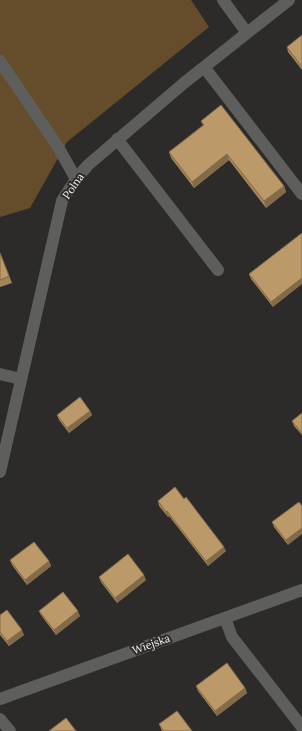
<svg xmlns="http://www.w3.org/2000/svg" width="302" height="731" font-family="Lora,serif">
<rect width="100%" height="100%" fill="#2d2b29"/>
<!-- green -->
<path fill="#654d2b" d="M 0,0 L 191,0 L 209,27 L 67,142 L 30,208 L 0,217 Z"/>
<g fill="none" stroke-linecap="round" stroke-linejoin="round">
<!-- minor -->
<path stroke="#5e5e5d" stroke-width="12" d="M 247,33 L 289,0
M 0,61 L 58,147 L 76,179
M 204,67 L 302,194
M 117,139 L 218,270
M 0,374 L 21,379
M 0,472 L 62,201 L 76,179 L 88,165 L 184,83 L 247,33 L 223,0
M 225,618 L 232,637 L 302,727
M 0,699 L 302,590
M 0,719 L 10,731"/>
</g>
<!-- wall -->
<path fill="#a1845a" d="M 302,35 L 302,70 L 288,52 L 287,47 Z
M 201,121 L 284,186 L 286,192 L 266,208 L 229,160 L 194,188 L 171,158 L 169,152 L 203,125 Z
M 302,233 L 273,307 L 251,279 L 249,274 Z
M 0,253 L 12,283 L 0,287 Z
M 90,411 L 92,415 L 69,433 L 59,420 L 57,415 Z
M 302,413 L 302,435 L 294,426 L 292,421 Z
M 158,501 L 226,551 L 208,566 L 169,516 L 168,517 L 159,506 Z
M 299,502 L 288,545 L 274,527 L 272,522 Z
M 10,560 L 49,561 L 51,566 L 27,585 L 12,565 Z
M 99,577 L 146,580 L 117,603 L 101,582 Z
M 39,611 L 80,616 L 56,635 L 41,615 Z
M 0,615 L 24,635 L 9,646 L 0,635 Z
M 196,686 L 245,688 L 247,693 L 217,716 L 198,691 Z
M 159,724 L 192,731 L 162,731 Z"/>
<!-- shaded-wall -->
<path fill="#836b4a" d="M 227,154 L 229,160 L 194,188 L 192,182 Z
M 284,186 L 286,192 L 266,208 L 264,201 Z
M 302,278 L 302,284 L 273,307 L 271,302 Z
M 90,411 L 92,415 L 69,433 L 67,428 Z
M 167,511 L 169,516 L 168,517 L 166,512 Z
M 302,528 L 302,534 L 288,545 L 286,540 Z
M 224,547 L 226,551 L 208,566 L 206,561 Z
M 49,561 L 51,566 L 27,585 L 25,580 Z
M 144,575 L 146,580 L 117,603 L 115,598 Z
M 78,611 L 80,616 L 56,635 L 54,630 Z
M 22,630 L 24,635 L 9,646 L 7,641 Z
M 245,688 L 247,693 L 217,716 L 215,711 Z"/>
<!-- building -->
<path fill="#bb9969" stroke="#836b4a" d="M 302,35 L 302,67 L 287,47 Z
M 221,105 L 284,186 L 264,201 L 227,154 L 192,182 L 169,152 L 204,125 L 201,121 Z
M 302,233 L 302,278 L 271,302 L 249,274 Z
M 0,253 L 9,276 L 0,280 Z
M 80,397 L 90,411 L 67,428 L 57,415 Z
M 302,413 L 302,433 L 292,421 Z
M 175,487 L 184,499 L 186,497 L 224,547 L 206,561 L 167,511 L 166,512 L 158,501 Z
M 299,502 L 302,506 L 302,528 L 286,540 L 272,522 Z
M 34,542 L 49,561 L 25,580 L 10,560 Z
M 128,554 L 144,575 L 115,598 L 99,577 Z
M 63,592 L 78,611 L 54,630 L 39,611 Z
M 7,610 L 22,630 L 7,641 L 0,632 L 0,615 Z
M 227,663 L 245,688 L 215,711 L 196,686 Z
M 177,711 L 192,731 L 164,731 L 159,724 Z
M 66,718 L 76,731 L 49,731 Z"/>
<g text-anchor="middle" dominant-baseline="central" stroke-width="4" stroke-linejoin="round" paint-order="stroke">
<!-- street labels -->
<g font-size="11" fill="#f5f4f2" stroke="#2d2b29">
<text transform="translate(73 186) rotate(-55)">Polna</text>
<text transform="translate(151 644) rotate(-20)">Wiejska</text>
</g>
</g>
</svg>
